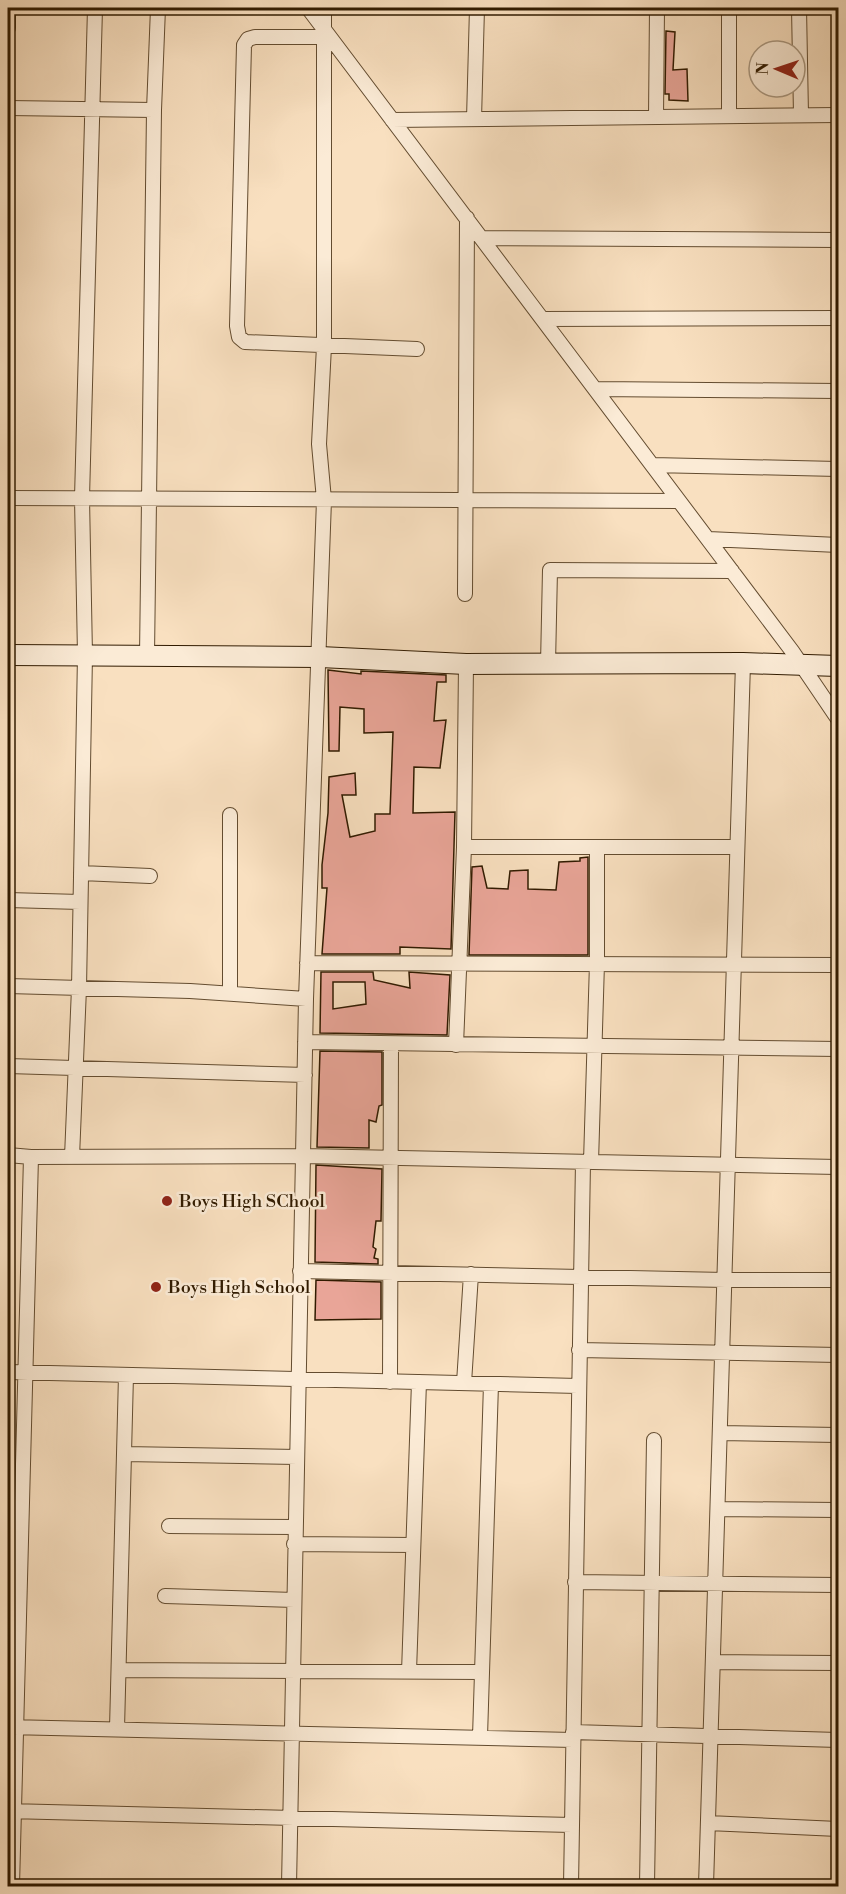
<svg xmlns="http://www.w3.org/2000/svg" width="846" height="1894" font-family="'Libre Bodoni',serif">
<rect width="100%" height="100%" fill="#f9e0c0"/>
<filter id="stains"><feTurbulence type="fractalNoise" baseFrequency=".00333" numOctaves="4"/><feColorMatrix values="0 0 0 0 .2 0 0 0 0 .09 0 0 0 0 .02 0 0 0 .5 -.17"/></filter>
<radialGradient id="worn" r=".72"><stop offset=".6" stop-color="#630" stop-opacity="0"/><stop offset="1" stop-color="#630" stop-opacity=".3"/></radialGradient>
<!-- building -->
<path fill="#e9a598" stroke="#311b00" stroke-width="1.5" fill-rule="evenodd" d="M 666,31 L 675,32 L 673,70 L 687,69 L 688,101 L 669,100 L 669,94 L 665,94 Z
M 328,670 L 361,674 L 361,671 L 446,675 L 446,682 L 437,682 L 434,721 L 446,720 L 440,768 L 414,767 L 413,813 L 455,812 L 451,949 L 400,947 L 400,954 L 322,954 L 327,888 L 322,888 L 322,865 L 328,813 L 329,777 L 355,773 L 356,795 L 342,795 L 350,837 L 375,831 L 375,814 L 390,814 L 393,732 L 364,733 L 364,709 L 340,707 L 339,751 L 329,751 Z
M 588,857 L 588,955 L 469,955 L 472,867 L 482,866 L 487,888 L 508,889 L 510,871 L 528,870 L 528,889 L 556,890 L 559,862 L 580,861 L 580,858 Z
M 321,972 L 373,972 L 374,980 L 410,988 L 409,972 L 450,975 L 447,1035 L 320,1033 ZM 333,982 L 365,982 L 366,1004 L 333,1009 Z
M 320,1051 L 382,1052 L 382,1105 L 379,1106 L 376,1122 L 369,1120 L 369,1148 L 317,1147 Z
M 316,1165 L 382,1169 L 381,1221 L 376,1221 L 373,1247 L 376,1249 L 374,1258 L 378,1259 L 378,1264 L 315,1262 Z
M 316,1280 L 381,1282 L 381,1319 L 315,1320 Z"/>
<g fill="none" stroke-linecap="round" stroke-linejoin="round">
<!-- street casing -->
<g stroke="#634c30" stroke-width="16">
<path id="street" d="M 308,8 L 792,651 L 838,719
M 729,8 L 729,116
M 799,8 L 801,115
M 8,28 L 8,8
M 323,37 L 255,37 L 248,39 L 244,45 L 237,326 L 239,337 L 245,342 L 417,349
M 8,108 L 154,110
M 656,117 L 657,8
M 474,119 L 477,8
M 392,120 L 838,115
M 482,238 L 838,240
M 543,319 L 838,318
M 595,389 L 838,391
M 652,465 L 838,469
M 8,498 L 679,501
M 708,539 L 838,545
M 465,594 L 467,218
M 147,656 L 154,110 L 158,8
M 548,664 L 550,570 L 732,571
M 464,847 L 737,847
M 81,873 L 150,876
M 8,900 L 80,902
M 307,963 L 838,965
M 8,986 L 190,991 L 306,999
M 230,994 L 230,815
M 305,1042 L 838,1049
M 456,1045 L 464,847 L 466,664
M 8,1066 L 305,1075
M 8,1155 L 31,1157 L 303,1156 L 838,1167
M 72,1157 L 79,988 L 85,655 L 82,498 L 95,8
M 591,1162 L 597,963 L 597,847
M 300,1271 L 725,1280 L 838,1280
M 579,1350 L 838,1355
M 8,1372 L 578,1386
M 390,1382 L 391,1044
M 464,1383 L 471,1274
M 720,1433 L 838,1435
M 124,1454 L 297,1457
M 718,1509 L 838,1510
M 169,1526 L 295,1527
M 294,1544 L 413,1545
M 575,1582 L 838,1585
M 165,1596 L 294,1600
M 713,1662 L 838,1663
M 119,1670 L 482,1672
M 409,1672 L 419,1382
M 8,1727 L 573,1740
M 117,1729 L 126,1375
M 573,1732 L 838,1740
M 480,1737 L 491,1384
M 8,1811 L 572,1825
M 708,1823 L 838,1829
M 12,1886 L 31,1157
M 289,1886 L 306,999 L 324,500 L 319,444 L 324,346 L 324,8
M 571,1886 L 583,1162
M 647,1886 L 654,1440
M 706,1886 L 743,663"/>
</g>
<!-- secondary casing -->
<g stroke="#311b00" stroke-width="22">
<path id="secondary" d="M 8,655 L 320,657 L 466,664 L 743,663 L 838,666"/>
</g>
<!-- street -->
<use href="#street" stroke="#fbebd6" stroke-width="14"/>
<!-- secondary -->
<use href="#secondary" stroke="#fbebd6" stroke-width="20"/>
</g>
<!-- markers -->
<g fill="#8f2418" stroke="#fbebd6" stroke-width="2">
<circle cx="167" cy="1201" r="6"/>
<circle cx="156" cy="1287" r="6"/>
</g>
<g text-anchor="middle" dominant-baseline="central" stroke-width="5" stroke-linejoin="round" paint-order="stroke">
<!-- poi labels -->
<g font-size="18" fill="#311b00" stroke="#fbebd6" text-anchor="start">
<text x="179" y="1201">Boys High SChool</text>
<text x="168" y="1287">Boys High School</text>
</g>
</g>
<!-- margin -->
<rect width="846" height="1894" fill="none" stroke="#f9e0c0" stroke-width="30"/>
<rect x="9" y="9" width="828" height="1876" fill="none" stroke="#311b00" stroke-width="3"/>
<rect x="15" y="15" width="816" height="1864" fill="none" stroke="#311b00" stroke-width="1.5"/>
<!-- north arrow -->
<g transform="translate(777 69) rotate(272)"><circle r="28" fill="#fbebd6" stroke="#aa9880" stroke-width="1.5"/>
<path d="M0-4.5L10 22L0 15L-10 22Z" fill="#8f2418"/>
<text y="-9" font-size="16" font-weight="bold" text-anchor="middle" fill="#311b00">N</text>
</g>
<rect width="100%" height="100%" filter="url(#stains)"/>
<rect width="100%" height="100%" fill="url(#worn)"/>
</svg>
